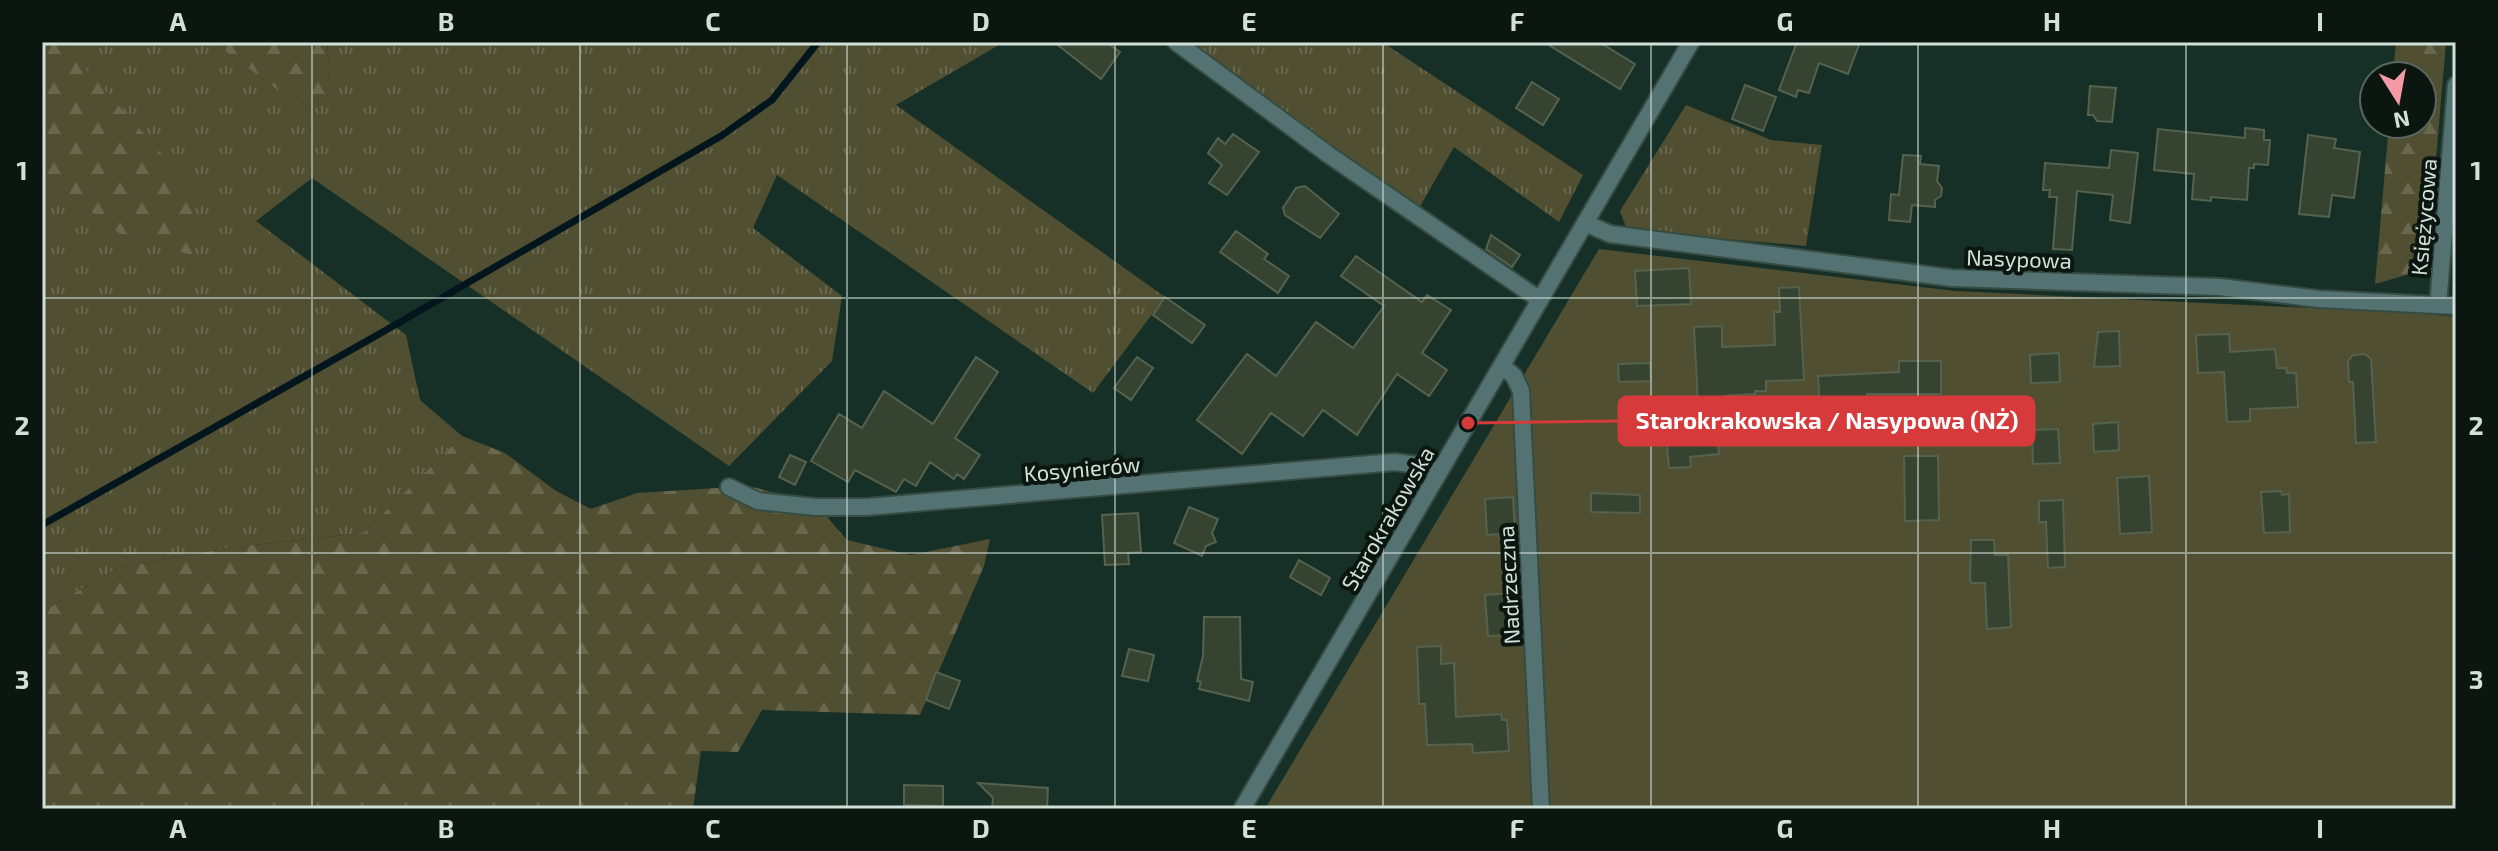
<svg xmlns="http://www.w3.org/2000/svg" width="2498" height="851" font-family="'Exo 2',sans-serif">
<defs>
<pattern id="grass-tufts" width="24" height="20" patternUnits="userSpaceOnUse" patternTransform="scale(2)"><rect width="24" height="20" fill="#514f31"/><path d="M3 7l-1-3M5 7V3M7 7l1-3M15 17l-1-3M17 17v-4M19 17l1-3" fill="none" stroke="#69684e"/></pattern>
<pattern id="forest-firs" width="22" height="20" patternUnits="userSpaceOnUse" patternTransform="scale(2)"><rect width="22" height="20" fill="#514f31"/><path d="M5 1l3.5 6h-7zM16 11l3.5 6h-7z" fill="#69684e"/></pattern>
</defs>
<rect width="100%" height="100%" fill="#173027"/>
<!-- grass -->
<path fill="url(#grass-tufts)" d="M 57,42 L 213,42 L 303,109 L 331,96 L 327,42 L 1004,42 L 896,105 L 1165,297 L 1093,393 L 777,175 L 753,228 L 842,296 L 832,361 L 729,466 L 312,178 L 256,221 L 406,335 L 420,400 L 462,436 L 363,533 L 227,548 L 117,568 L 42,612 L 42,174 L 125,238 L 66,47 Z
M 1186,42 L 1382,42 L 1583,175 L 1559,222 L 1454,147 L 1418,210 Z
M 1686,105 L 1771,140 L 1822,145 L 1806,246 L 1690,236 L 1626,227 L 1620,211 Z"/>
<!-- forest -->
<path fill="url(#forest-firs)" d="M 42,42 L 57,42 L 66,47 L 197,193 L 192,255 L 125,238 L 42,174 Z
M 213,42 L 327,42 L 331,96 L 303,109 Z
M 2396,42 L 2446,42 L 2428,252 L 2413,273 L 2375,284 L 2389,124 L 2422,124 L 2422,76 L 2393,76 Z
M 462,436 L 505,453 L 556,491 L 591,509 L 637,493 L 749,486 L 816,504 L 847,540 L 911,555 L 990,539 L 984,566 L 920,715 L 762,710 L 738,752 L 701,751 L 693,809 L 42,809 L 42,612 L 117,568 L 227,548 L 363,533 Z"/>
<!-- green -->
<path fill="#514f31" d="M 1599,249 L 1955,291 L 2416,313 L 2456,317 L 2456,809 L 1265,809 Z"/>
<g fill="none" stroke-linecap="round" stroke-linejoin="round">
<!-- stream -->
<path stroke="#03151d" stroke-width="7" d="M 42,525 L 395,325 L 721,136 L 772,100 L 818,42"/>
</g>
<!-- building -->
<path fill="#364330" stroke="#54624e" stroke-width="2" d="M 1054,42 L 1106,42 L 1120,52 L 1101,79 Z
M 1544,42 L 1599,42 L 1635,64 L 1620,89 Z
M 1797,42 L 1860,42 L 1848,74 L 1819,63 L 1809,93 L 1798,90 L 1796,97 L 1779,90 Z
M 1532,82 L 1559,99 L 1543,125 L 1516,108 Z
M 1745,85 L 1776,97 L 1763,131 L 1732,119 Z
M 2090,86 L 2116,88 L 2112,122 L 2097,121 L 2093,115 L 2088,115 Z
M 2245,128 L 2264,130 L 2264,140 L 2270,140 L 2268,165 L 2254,164 L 2254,168 L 2249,168 L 2247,200 L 2211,197 L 2211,201 L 2192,199 L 2194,174 L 2154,170 L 2158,129 L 2245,138 Z
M 1233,134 L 1259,152 L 1227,195 L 1209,183 L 1222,165 L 1208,153 L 1218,138 L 1225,144 Z
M 2308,135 L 2336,139 L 2334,148 L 2360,152 L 2354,198 L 2332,195 L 2329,217 L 2299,214 Z
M 2111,150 L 2138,153 L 2130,223 L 2110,220 L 2113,195 L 2077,191 L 2072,250 L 2053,249 L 2057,197 L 2049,197 L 2050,190 L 2043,190 L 2045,163 L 2109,168 Z
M 1903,155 L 1921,156 L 1920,164 L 1939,166 L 1937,181 L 1942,188 L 1941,196 L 1935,200 L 1935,207 L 1912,205 L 1910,222 L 1889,220 L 1891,194 L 1899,195 Z
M 1305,186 L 1339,214 L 1320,238 L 1285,215 L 1283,208 L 1296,188 Z
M 1236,231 L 1268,254 L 1264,259 L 1289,276 L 1278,293 L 1220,252 Z
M 1491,235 L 1520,255 L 1512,267 L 1486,249 Z
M 1356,256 L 1422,302 L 1427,295 L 1451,310 L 1422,353 L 1447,370 L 1429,396 L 1397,374 L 1357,435 L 1323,410 L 1303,436 L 1271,413 L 1242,454 L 1197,420 L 1247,354 L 1276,376 L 1316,322 L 1353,348 L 1384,306 L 1341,276 Z
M 1689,268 L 1691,304 L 1637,306 L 1635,271 Z
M 1799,287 L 1804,380 L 1766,381 L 1766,391 L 1755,391 L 1755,394 L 1723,396 L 1726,444 L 1718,444 L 1719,454 L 1690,457 L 1691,467 L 1669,468 L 1667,445 L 1671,444 L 1671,440 L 1682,439 L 1680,414 L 1684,414 L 1684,406 L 1698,405 L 1694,327 L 1722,326 L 1722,347 L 1775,345 L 1774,312 L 1780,312 L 1779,288 Z
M 1165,297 L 1205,325 L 1192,343 L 1153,315 Z
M 2119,331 L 2120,366 L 2094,367 L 2098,332 Z
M 2229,334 L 2230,352 L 2275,349 L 2277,368 L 2286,368 L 2287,373 L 2296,373 L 2298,407 L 2250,409 L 2250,421 L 2227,422 L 2224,372 L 2198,373 L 2196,335 Z
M 2059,353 L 2060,382 L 2031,383 L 2030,355 Z
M 2365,354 L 2371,359 L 2376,442 L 2356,443 L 2353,382 L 2349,382 L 2348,361 L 2353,355 Z
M 976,357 L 998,372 L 955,438 L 980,455 L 964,479 L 957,474 L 954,479 L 930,462 L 916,486 L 904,479 L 896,492 L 855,470 L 848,482 L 811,461 L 839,414 L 862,428 L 884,391 L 933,424 Z
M 1137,357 L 1153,368 L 1131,400 L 1114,388 Z
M 1899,361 L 1941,361 L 1941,394 L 1867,394 L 1867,407 L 1820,409 L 1818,376 L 1899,372 Z
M 1650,363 L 1651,381 L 1619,382 L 1618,364 Z
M 2118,422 L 2119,450 L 2094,452 L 2093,424 Z
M 2058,429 L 2060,463 L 2033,464 L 2032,430 Z
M 790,455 L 806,462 L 795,485 L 779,477 Z
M 1904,456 L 1938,456 L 1939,520 L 1905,521 Z
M 2149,476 L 2152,532 L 2120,534 L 2117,478 Z
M 2281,491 L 2282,495 L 2289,494 L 2290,532 L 2264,533 L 2261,492 Z
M 1591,493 L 1640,495 L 1640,513 L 1591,512 Z
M 1513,497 L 1515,533 L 1487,535 L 1485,499 Z
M 2063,500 L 2065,567 L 2048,568 L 2046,522 L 2039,522 L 2039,501 Z
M 1189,507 L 1218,519 L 1212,533 L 1216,542 L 1206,546 L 1202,556 L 1174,543 Z
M 1138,513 L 1141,552 L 1128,553 L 1129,564 L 1105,565 L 1102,515 Z
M 1971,540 L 1994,540 L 1995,555 L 2008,555 L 2011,627 L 1987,629 L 1985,583 L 1972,583 L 1970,581 Z
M 1299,560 L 1330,578 L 1321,595 L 1290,577 Z
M 1517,593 L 1519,627 L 1515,627 L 1516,635 L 1488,636 L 1485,595 Z
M 1204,617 L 1240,617 L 1241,679 L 1253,682 L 1249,701 L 1199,689 L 1201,682 L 1197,681 L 1203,656 Z
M 1441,646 L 1441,664 L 1454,663 L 1456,717 L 1501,714 L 1502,720 L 1507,720 L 1509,751 L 1473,753 L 1472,744 L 1427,745 L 1425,704 L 1419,704 L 1417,647 Z
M 1129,649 L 1154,655 L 1148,681 L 1122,676 Z
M 936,672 L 960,681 L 949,709 L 926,700 Z
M 978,783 L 1048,788 L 1047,809 L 992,809 L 993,798 Z
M 904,785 L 943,786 L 943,806 L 904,805 Z"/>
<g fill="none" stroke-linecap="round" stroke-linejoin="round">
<!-- minor casing -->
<g stroke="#354c43" stroke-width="20">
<path id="minor" d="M 1176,42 L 1329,155 L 1540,300
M 1585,223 L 1610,234 L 1952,278 L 2220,287 L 2319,299 L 2456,306
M 2438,305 L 2456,85
M 1502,366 L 1514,376 L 1521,391 L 1541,809
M 729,487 L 758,501 L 815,507 L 867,507 L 1395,462 L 1425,466 L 1440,471"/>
</g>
<!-- tertiary casing -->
<g stroke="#354c43" stroke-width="20">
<path id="tertiary" d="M 1242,809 L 1691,42"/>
</g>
<!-- minor -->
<use href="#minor" stroke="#557273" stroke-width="16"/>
<!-- tertiary -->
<use href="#tertiary" stroke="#557273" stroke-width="16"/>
</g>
<!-- grid -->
<path fill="none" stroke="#d1e0d9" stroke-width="2" stroke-opacity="0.55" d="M 312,42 L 312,809M 580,42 L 580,809M 847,42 L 847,809M 1115,42 L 1115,809M 1383,42 L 1383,809M 1651,42 L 1651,809M 1918,42 L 1918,809M 2186,42 L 2186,809M 42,298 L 2456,298M 42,553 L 2456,553"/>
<g text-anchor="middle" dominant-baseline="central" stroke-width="8" stroke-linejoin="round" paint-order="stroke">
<!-- street labels -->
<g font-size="22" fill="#d1e0d9" stroke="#0b1611">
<text transform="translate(2423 217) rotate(-85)">Księżycowa</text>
<text transform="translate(2019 258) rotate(2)">Nasypowa</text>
<text transform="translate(1082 468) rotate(-5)">Kosynierów</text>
<text transform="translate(1387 518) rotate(-60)">Starokrakowska</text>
<text transform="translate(1508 585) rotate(-93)">Nadrzeczna</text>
</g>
</g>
<!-- callouts -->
<path fill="none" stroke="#d63a3a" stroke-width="3" d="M1468 423L1619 421"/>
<circle fill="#d63a3a" stroke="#0b1611" stroke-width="3" cx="1468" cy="423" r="8"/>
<rect fill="#d63a3a" stroke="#d63a3a" stroke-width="3" x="1619" y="397" width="415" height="48" rx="8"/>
<g font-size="24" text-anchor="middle" font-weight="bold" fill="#fff">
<text x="1827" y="429">Starokrakowska / Nasypowa (NŻ)</text>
</g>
<!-- border -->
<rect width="2498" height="851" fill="none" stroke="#0b1611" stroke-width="88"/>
<!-- north arrow -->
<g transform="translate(2398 100) rotate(169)"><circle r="38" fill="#0b1611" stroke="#5a6761" stroke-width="2"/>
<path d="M0-6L14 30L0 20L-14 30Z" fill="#f49aa5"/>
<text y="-12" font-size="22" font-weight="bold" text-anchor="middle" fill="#d1e0d9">N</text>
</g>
<rect x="44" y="44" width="2410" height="763" fill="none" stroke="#d1e0d9" stroke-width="3"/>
<g font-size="26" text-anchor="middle" font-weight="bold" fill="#d1e0d9">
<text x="178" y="31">A</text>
<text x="446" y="31">B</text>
<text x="713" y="31">C</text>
<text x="981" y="31">D</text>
<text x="1249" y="31">E</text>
<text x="1517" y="31">F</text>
<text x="1785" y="31">G</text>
<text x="2052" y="31">H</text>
<text x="2320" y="31">I</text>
<text x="22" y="180">1</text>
<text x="2476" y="180">1</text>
<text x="22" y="435">2</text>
<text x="2476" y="435">2</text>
<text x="22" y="689">3</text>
<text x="2476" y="689">3</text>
<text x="178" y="838">A</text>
<text x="446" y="838">B</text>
<text x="713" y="838">C</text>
<text x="981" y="838">D</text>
<text x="1249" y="838">E</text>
<text x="1517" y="838">F</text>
<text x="1785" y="838">G</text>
<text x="2052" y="838">H</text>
<text x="2320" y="838">I</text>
</g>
</svg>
